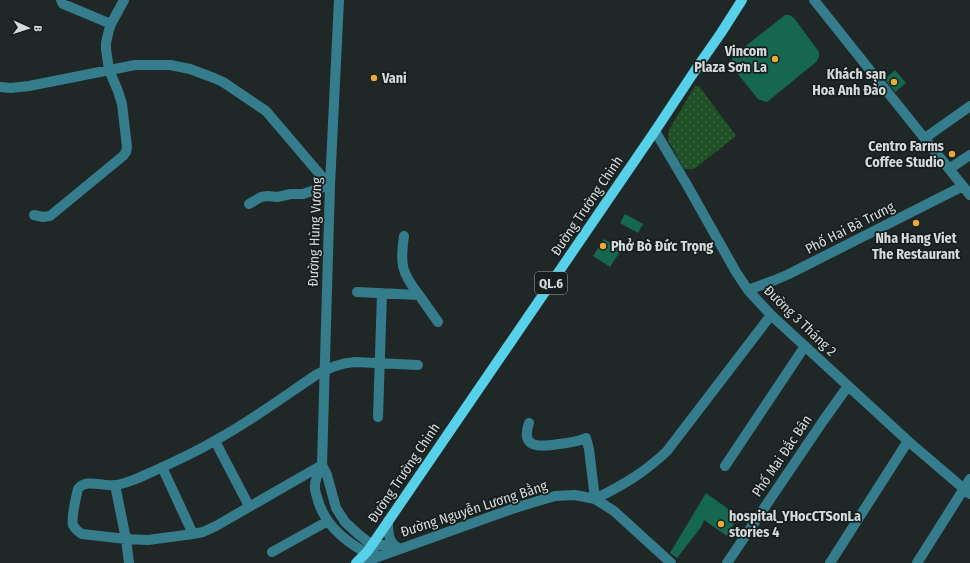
<svg xmlns="http://www.w3.org/2000/svg" width="970" height="563" font-family="'Fira Sans Condensed',sans-serif">
<defs>
<pattern id="grass-dots" width="8" height="8" patternUnits="userSpaceOnUse"><rect width="8" height="8" fill="#205126"/><path d="M2 2h.1M6 6h.1" fill="none" stroke="#406945" stroke-width="1.8" stroke-linecap="round"/></pattern>
</defs>
<rect width="100%" height="100%" fill="#202827"/>
<!-- grass -->
<path fill="url(#grass-dots)" d="M 695,86 L 699,86 L 736,136 L 694,169 L 684,169 L 668,140 L 669,130 Z"/>
<!-- building -->
<path fill="#16674f" d="M 785,15 L 790,15 L 794,18 L 819,52 L 819,57 L 816,62 L 767,102 L 763,101 L 758,99 L 733,68 L 731,62 L 733,56 Z
M 895,70 L 906,83 L 895,92 L 885,79 Z
M 625,214 L 643,224 L 638,233 L 620,223 Z
M 604,239 L 621,250 L 610,267 L 593,256 Z
M 706,493 L 738,516 L 727,536 L 704,520 L 701,527 L 677,558 L 670,553 Z"/>
<g fill="none" stroke-linecap="round" stroke-linejoin="round">
<!-- minor -->
<path stroke="#357d8c" stroke-width="10" d="M 61,0 L 63,4 L 111,24
M 339,0 L 330,185 L 322,465 C 319,471 314,481 315,488 C 315,491 316,494 317,497 C 323,522 343,540 365,552 C 370,554 375,555 380,556
M 814,0 L 881,84 L 970,195
M 0,87 L 11,88 L 29,86 L 135,65 L 170,65 L 190,69 L 214,78 L 223,82 L 266,111 L 329,185 L 330,185
M 655,131 L 687,185 L 736,272 L 748,290 L 771,315 L 908,441 L 970,494
M 925,138 L 970,106
M 949,169 L 970,155
M 249,204 L 261,197 L 268,196 L 277,197 L 291,194 L 303,194 L 329,185
M 34,215 L 43,217 L 50,216 L 123,156 L 126,152 L 127,147 L 122,104 L 118,91 L 109,70 L 106,49 L 106,43 L 109,30 L 111,24 L 124,0
M 404,236 C 400,264 401,272 419,295
M 748,290 L 775,280 L 789,274 L 963,186
M 357,292 L 419,295 L 438,322
M 378,417 L 382,293
M 529,423 C 520,449 540,447 559,444 C 568,443 577,442 586,438 L 589,449 L 595,499 C 623,485 644,473 667,451 L 771,315
M 215,441 L 249,506
M 322,465 L 216,526 L 203,532 L 193,534 L 148,540 L 126,539 L 82,534 C 79,532 75,529 73,525 C 71,516 76,498 78,489 C 86,478 104,487 116,485 C 123,484 130,481 136,479 C 163,467 191,455 216,440 C 251,421 283,397 316,375 C 329,368 340,363 355,362 L 418,365
M 322,465 L 327,475 L 336,508 L 345,522 L 358,534 L 372,545 L 394,545
M 725,466 L 805,346
M 162,467 L 193,534
M 115,485 L 126,539 L 129,563
M 388,521 C 388,531 388,542 397,547
M 272,552 L 328,521
M 361,563 L 512,509 L 538,501 L 555,496 L 575,495 L 595,499 L 614,511 L 671,563
M 727,563 L 823,421 L 848,386
M 830,563 L 908,441
M 917,563 L 970,479"/>
<!-- major -->
<path stroke="#57d0e9" stroke-width="10" d="M 356,563 L 367,552 L 372,545 L 655,131 L 698,66 L 721,33 L 742,0"/>
</g>
<!-- markers -->
<g fill="#e8ab37" stroke="#161e1e" stroke-width="1.5">
<circle cx="775" cy="59" r="4"/>
<circle cx="374" cy="78" r="4"/>
<circle cx="894" cy="82" r="4"/>
<circle cx="952" cy="154" r="4"/>
<circle cx="916" cy="223" r="4"/>
<circle cx="603" cy="246" r="4"/>
<circle cx="721" cy="524" r="4"/>
</g>
<g text-anchor="middle" dominant-baseline="central" stroke-width="3.5" stroke-linejoin="round" paint-order="stroke">
<!-- shield labels -->
<rect fill="#161e1e" stroke="#9ca2a2" stroke-width="1" x="535" y="272" width="32" height="22" rx="3"/>
<g font-size="13" font-weight="bold" fill="#d5dada">
<text x="551" y="283">QL.6</text>
</g>
<!-- poi labels -->
<g font-size="14" font-weight="bold" fill="#d5dada" stroke="#161e1e" text-anchor="end">
<text x="767" y="51">Vincom<tspan x="767" dy="16">Plaza Sơn La</tspan></text>
<text x="886" y="74">Khách sạn<tspan x="886" dy="16">Hoa Anh Đào</tspan></text>
<text x="382" y="78" text-anchor="start">Vani</text>
<text x="944" y="146">Centro Farms<tspan x="944" dy="16">Coffee Studio</tspan></text>
<text x="916" y="238" text-anchor="middle">Nha Hang Viet<tspan x="916" dy="16">The Restaurant</tspan></text>
<text x="611" y="246" text-anchor="start">Phở Bò Đức Trọng</text>
<text x="729" y="516" text-anchor="start">hospital_YHocCTSonLa<tspan x="729" dy="16">stories 4</tspan></text>
</g>
<!-- street labels -->
<g font-size="14" fill="#d5dada" stroke="#161e1e">
<text transform="translate(587 206) rotate(-56)">Đường Trường Chinh</text>
<text transform="translate(850 228) rotate(-27)">Phố Hai Bà Trưng</text>
<text transform="translate(315 232) rotate(-88)">Đường Hùng Vương</text>
<text transform="translate(800 321) rotate(44)">Đường 3 Tháng 2</text>
<text transform="translate(782 456) rotate(-56)">Phố Mai Đắc Bân</text>
<text transform="translate(404 473) rotate(-56)">Đường Trường Chinh</text>
<text transform="translate(474 509) rotate(-18)">Đường Nguyễn Lương Bằng</text>
</g>
</g>
<!-- north arrow -->
<g transform="translate(28 28) rotate(93)" stroke="#161e1e" stroke-width="3" paint-order="stroke">
<path d="M0-3L7 15L0 10L-7 15Z" fill="#d5dada"/>
<text y="-6" font-size="11" font-weight="bold" text-anchor="middle" fill="#d5dada">B</text>
</g>
</svg>
